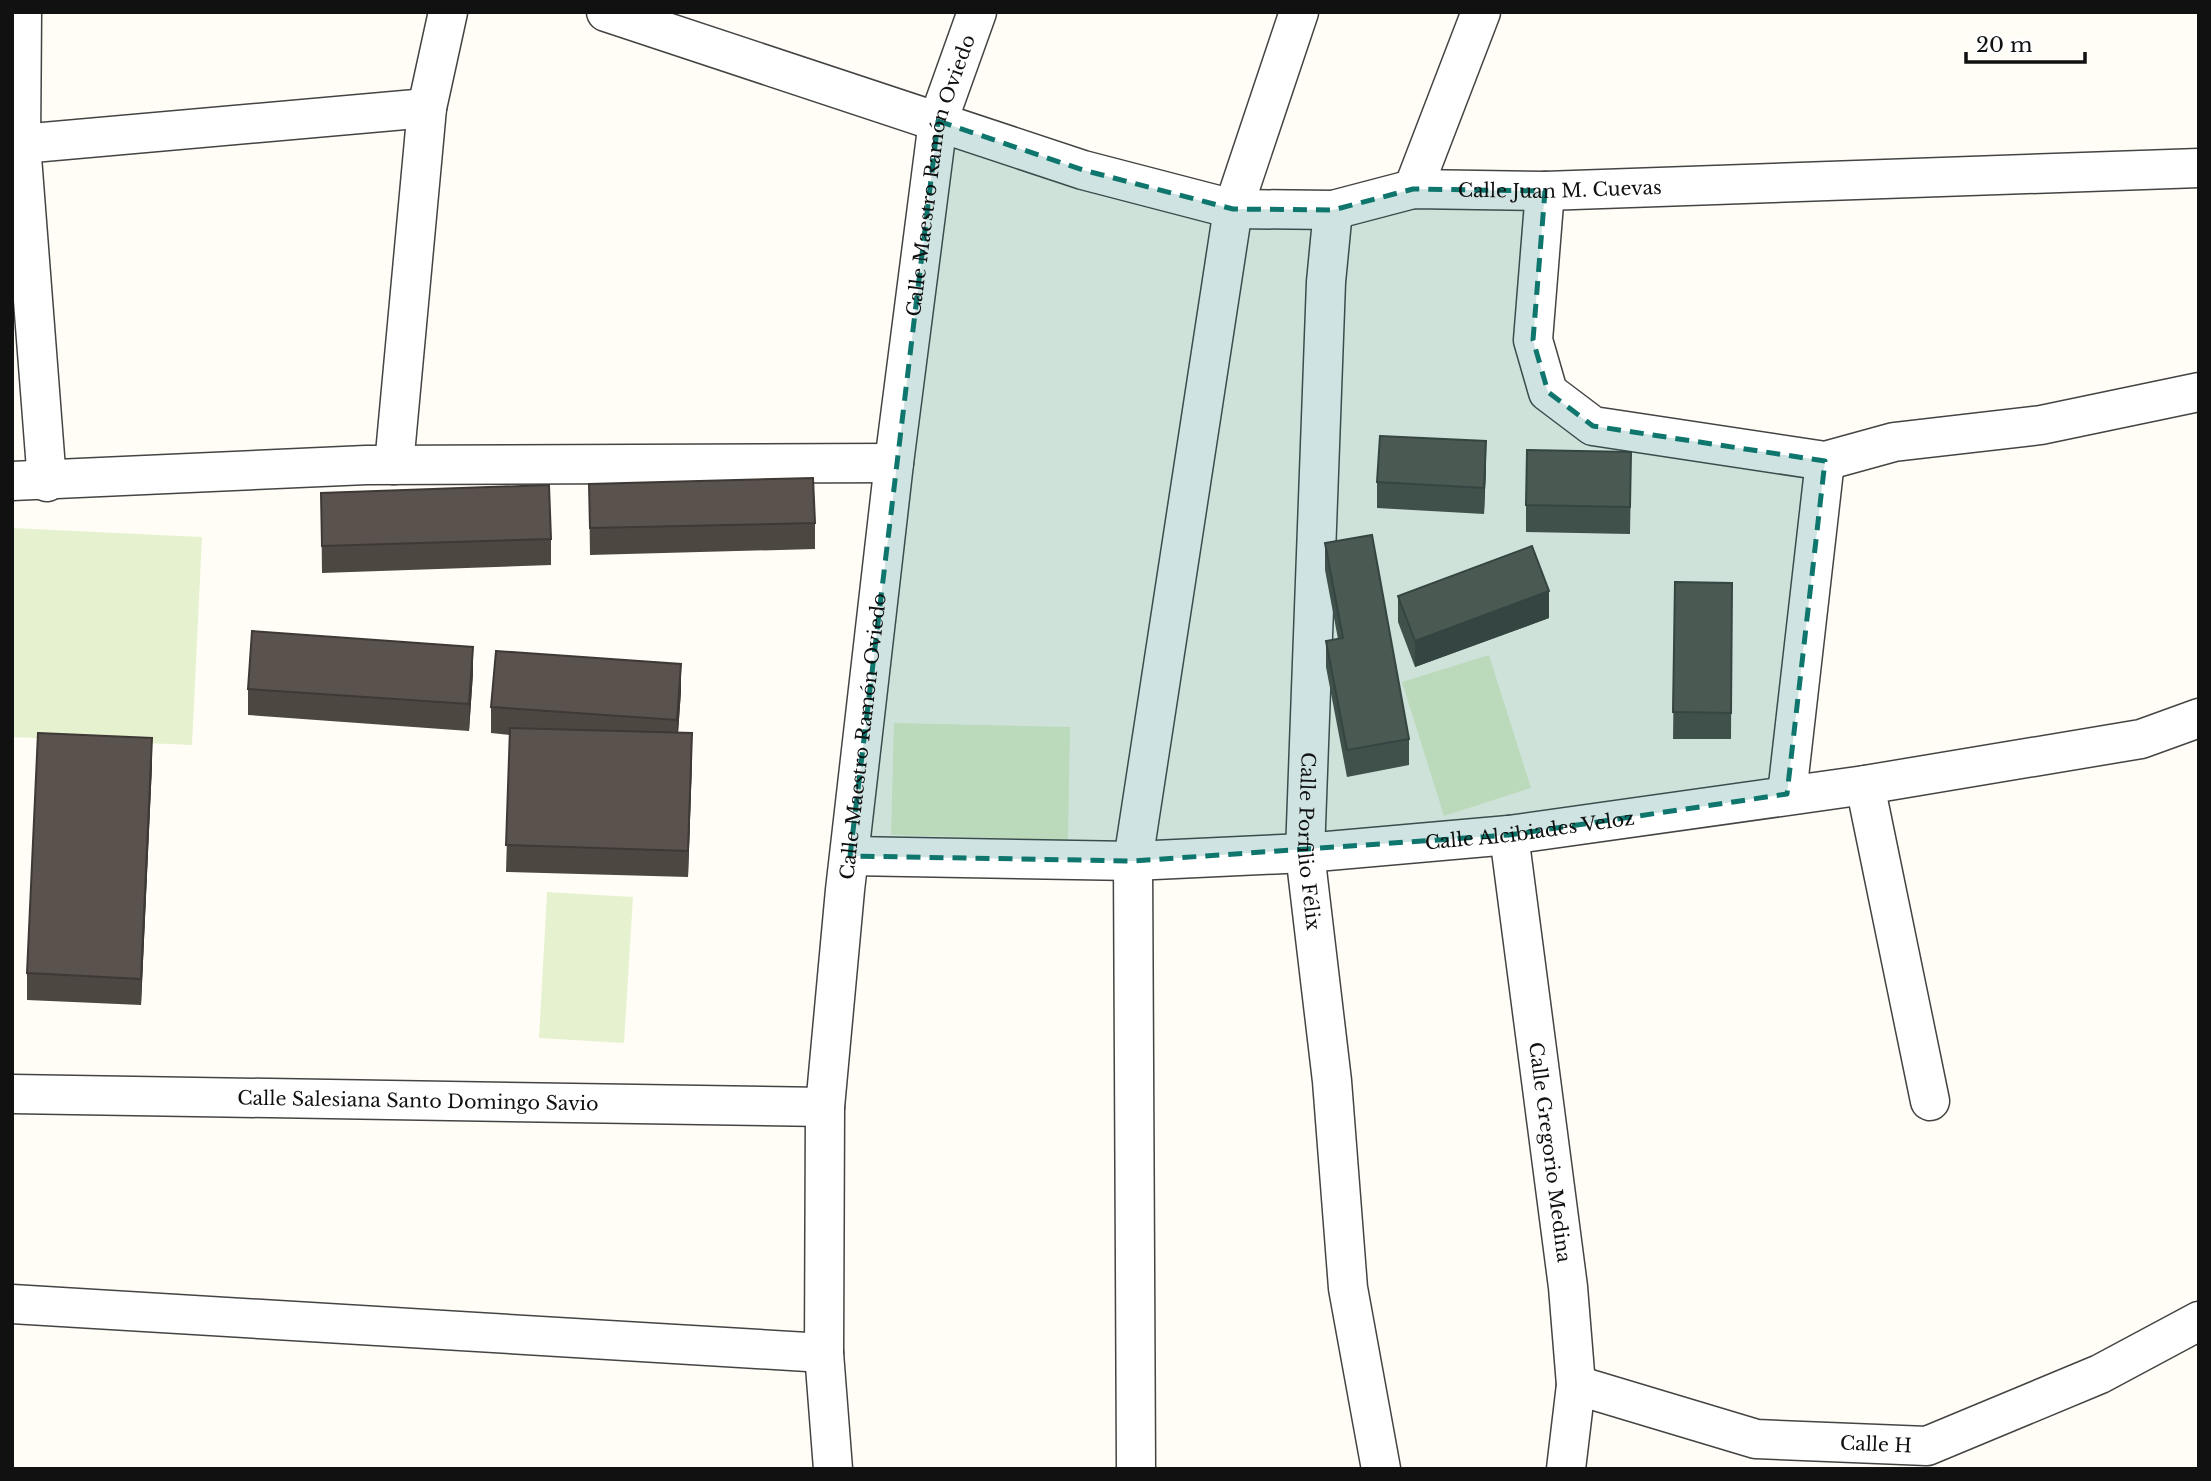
<svg xmlns="http://www.w3.org/2000/svg" width="2211" height="1481" font-family="'Libre Baskerville',serif">
<rect width="100%" height="100%" fill="#fffdf5"/>
<!-- pitch -->
<path fill="#e6f2cf" d="M 12,528 L 202,537 L 192,745 L 12,737 Z
M 1489,655 L 1531,788 L 1444,816 L 1402,682 Z
M 894,723 L 1070,727 L 1068,840 L 891,835 Z
M 547,892 L 633,897 L 624,1043 L 539,1038 Z"/>
<g fill="none" stroke-linecap="round" stroke-linejoin="round">
<!-- minor casing -->
<g stroke="#444" stroke-width="41">
<g id="minor">
<path d="M 22,12 L 21,144 L 47,482"/>
<path id="s1" d="M 606,12 L 1083,170 L 1233,209 L 1333,210 L 1413,189 L 1545,191 L 2199,168"/>
<path d="M 21,144 L 427,108"/>
<path d="M 1413,189 L 1481,12"/>
<path d="M 1545,191 L 1533,340 L 1548,392 L 1593,426 L 1825,461 L 1894,442 L 2041,425 L 2199,392"/>
<path id="s2" d="M 1333,210 L 1326,282 L 1305,853 L 1332,1081 L 1348,1288 L 1381,1469"/>
<path d="M 394,465 L 427,108 L 448,12"/>
<path d="M 12,481 L 366,465 L 894,463"/>
<path d="M 1865,785 L 1930,1101"/>
<path d="M 1787,794 L 1825,461"/>
<path id="s3" d="M 1509,835 L 1568,1287 L 1576,1385 L 1566,1469"/>
<path id="s4" d="M 850,856 L 1133,861 L 1305,853 L 1509,835 L 1865,785 L 2141,739 L 2199,718"/>
<path id="s5" d="M 12,1094 L 825,1107"/>
<path d="M 12,1304 L 824,1353"/>
<path id="s6" d="M 1576,1385 L 1756,1439 L 1927,1446 L 2100,1374 L 2199,1321"/>
<path id="s7" d="M 833,1469 L 824,1353 L 825,1107 L 845,890 L 894,463 L 938,121 L 977,12"/>
<path d="M 1136,1469 L 1133,861 L 1233,209 L 1299,12"/>
</g>
</g>
<!-- minor -->
<use href="#minor" stroke="#fff" stroke-width="38"/>
</g>
<!-- wall -->
<path fill="#4d4742" d="M 1486,468 L 1484,514 L 1377,508 L 1377,482 Z
M 1631,479 L 1630,534 L 1526,532 L 1526,505 Z
M 589,484 L 815,523 L 815,549 L 590,555 Z
M 321,493 L 551,539 L 551,565 L 322,573 Z
M 1325,543 L 1409,739 L 1409,765 L 1347,777 L 1326,667 L 1326,641 L 1338,639 L 1325,570 Z
M 1675,582 L 1732,583 L 1731,739 L 1673,739 Z
M 1398,596 L 1549,618 L 1415,667 L 1398,622 Z
M 473,673 L 469,731 L 248,715 L 248,689 Z
M 681,691 L 678,733 L 692,760 L 688,877 L 506,872 L 510,735 L 491,733 L 491,707 Z
M 152,765 L 141,1005 L 27,1000 L 27,973 Z"/>
<!-- shaded-wall -->
<path fill="#3f3936" d="M 1486,441 L 1486,468 L 1484,514 L 1484,488 Z
M 1549,591 L 1549,618 L 1415,667 L 1415,641 Z
M 473,647 L 473,673 L 469,731 L 469,704 Z
M 681,664 L 681,691 L 677,747 L 677,720 Z
M 692,733 L 692,760 L 688,877 L 688,851 Z
M 152,738 L 152,765 L 141,1005 L 141,979 Z"/>
<!-- building -->
<path fill="#5a524d" stroke="#3f3936" stroke-width="2" d="M 1380,436 L 1486,441 L 1484,488 L 1377,482 Z
M 1527,450 L 1631,452 L 1630,507 L 1526,505 Z
M 813,478 L 815,523 L 590,528 L 589,484 Z
M 549,485 L 551,539 L 322,546 L 321,493 Z
M 1372,535 L 1409,739 L 1347,750 L 1326,641 L 1343,638 L 1325,543 Z
M 1532,546 L 1549,591 L 1415,641 L 1398,596 Z
M 1675,582 L 1732,583 L 1731,713 L 1673,712 Z
M 252,631 L 473,647 L 469,704 L 248,689 Z
M 496,651 L 681,664 L 677,720 L 491,707 Z
M 510,728 L 692,733 L 688,851 L 506,845 Z
M 38,733 L 152,738 L 141,979 L 27,973 Z"/>
<!-- marked area -->
<path fill="#0f766e" fill-opacity="0.2" stroke="#0f766e" stroke-width="5" stroke-dasharray="14 9" stroke-linejoin="round" d="M 938,121 L 1083,170 L 1233,209 L 1333,210 L 1413,189 L 1545,191 L 1533,340 L 1548,392 L 1593,426 L 1825,461 L 1787,794 L 1509,835 L 1133,861 L 850,856 Z"/>
<g text-anchor="middle" dominant-baseline="central" stroke-width="7" stroke-linejoin="round" paint-order="stroke">
<!-- street labels -->
<g font-size="19" fill="#111" stroke="#fff">
<text stroke="none"><textPath href="#s7" startOffset="1302">Calle Maestro Ramón Oviedo</textPath></text>
<text stroke="none"><textPath href="#s1" startOffset="987">Calle Juan M. Cuevas</textPath></text>
<text stroke="none"><textPath href="#s7" startOffset="735">Calle Maestro Ramón Oviedo</textPath></text>
<text stroke="none"><textPath href="#s4" startOffset="681">Calle Alcibiades Veloz</textPath></text>
<text stroke="none"><textPath href="#s2" startOffset="632">Calle Porfilio Félix</textPath></text>
<text stroke="none"><textPath href="#s5" startOffset="406">Calle Salesiana Santo Domingo Savio</textPath></text>
<text stroke="none"><textPath href="#s3" startOffset="320">Calle Gregorio Medina</textPath></text>
<text stroke="none"><textPath href="#s6" startOffset="308">Calle H</textPath></text>
</g>
</g>
<!-- border -->
<rect width="2211" height="1481" fill="none" stroke="#111111" stroke-width="28"/>
<!-- scale -->
<path d="M1966 52v10h119v-10" fill="none" stroke="#111111" stroke-width="3.5"/>
<text x="1976" y="52" font-size="21" fill="#111111" stroke="#ffffff" stroke-width="5" paint-order="stroke">20 m</text>
</svg>
